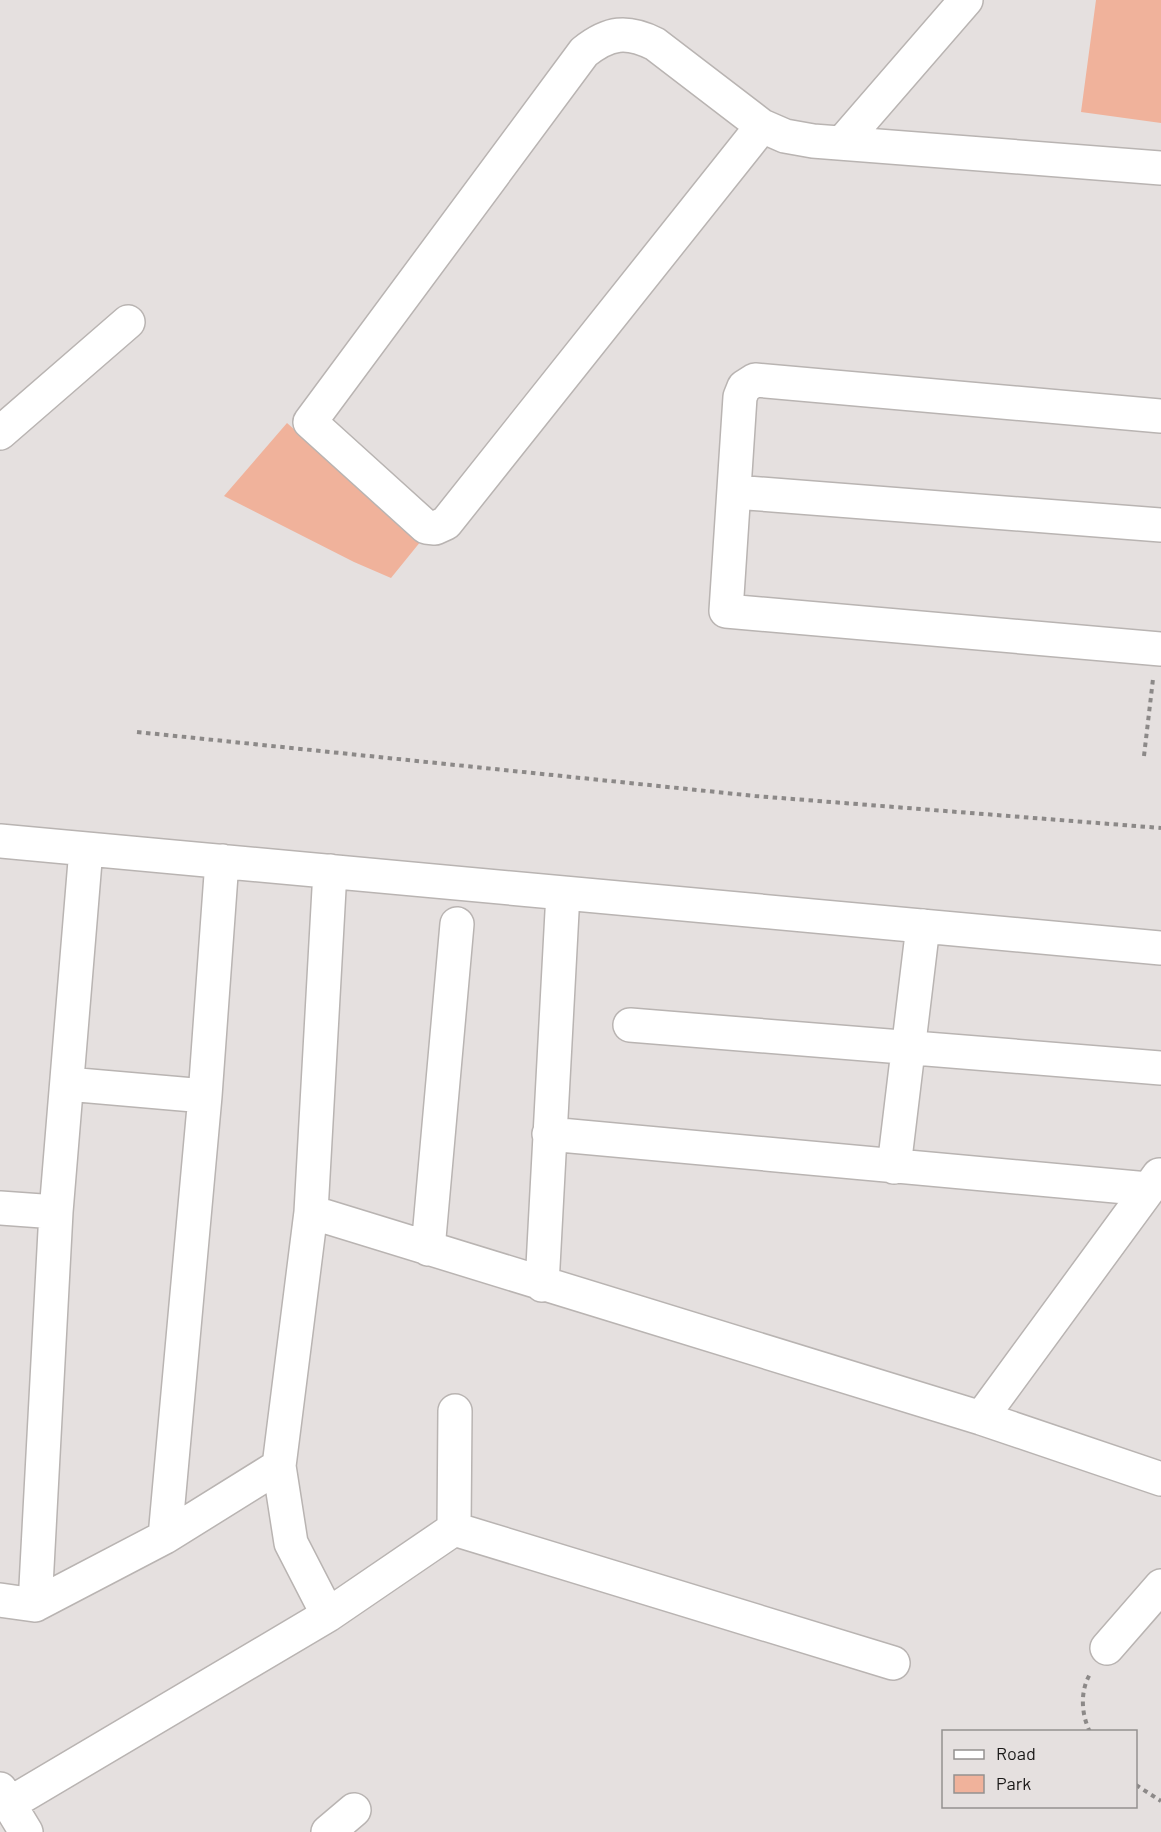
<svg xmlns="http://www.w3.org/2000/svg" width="1161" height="1832" font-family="Barlow,sans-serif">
<rect width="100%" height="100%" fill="#e5e0df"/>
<!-- green -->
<path fill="#f0b29b" d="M 1096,0 L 1161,0 L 1161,123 L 1081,112 Z
M 287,423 L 421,541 L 391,578 L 354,562 L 224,496 Z"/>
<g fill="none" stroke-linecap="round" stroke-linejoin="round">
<!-- minor casing -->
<g stroke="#b9b4b2" stroke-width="36">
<path id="minor" d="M 762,126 L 446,523 L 435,528 L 426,527 L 310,422 L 584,52 C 609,32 627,30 655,44 L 762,126 L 785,136 L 813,141 L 1161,168
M 842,143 L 966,0
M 1161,416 L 755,380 L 744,387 L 740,397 L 726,611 L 1161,649
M 0,433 L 128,322
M 734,492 L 1161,525
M 0,841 L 1161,948
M 630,1025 L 1161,1068
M 67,1084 L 205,1096
M 549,1134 L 1148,1189
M 894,1167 L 923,926
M 0,1208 L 56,1212
M 311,1212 L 981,1418 L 1161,1479
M 428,1249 L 457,924
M 542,1285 L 563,893
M 981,1418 L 1159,1175
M 454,1529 L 893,1663
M 454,1529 L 455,1411
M 165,1537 L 205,1096 L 222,861
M 0,1600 L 35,1605 L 165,1537 L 279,1466
M 35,1605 L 56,1212 L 86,849
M 328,1615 L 291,1543 L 279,1466 L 311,1212 L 330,871
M 1107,1648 L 1161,1586
M 0,1789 L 26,1832
M 9,1804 L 328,1615 L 454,1529
M 328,1832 L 354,1810"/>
</g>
<!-- path -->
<path stroke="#8c8988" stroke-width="4" stroke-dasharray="4.5 4.5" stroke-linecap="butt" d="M 137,732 L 755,796 L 1161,828
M 1144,756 L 1153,679
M 1090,1732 C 1081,1714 1080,1691 1090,1674
M 1136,1785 L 1161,1801"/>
<!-- minor -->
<use href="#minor" stroke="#fff" stroke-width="33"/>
</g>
<!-- legend -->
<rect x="942" y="1730" width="195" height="78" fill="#e5e0df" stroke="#949190" stroke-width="1.5"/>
<rect x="954" y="1750" width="30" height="9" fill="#ffffff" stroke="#949190" stroke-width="1.5"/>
<text x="996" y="1760" font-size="18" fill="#1b1a19">Road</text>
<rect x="954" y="1775" width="30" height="18" fill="#f0b29b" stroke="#949190" stroke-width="1.5"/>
<text x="996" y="1790" font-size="18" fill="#1b1a19">Park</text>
</svg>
